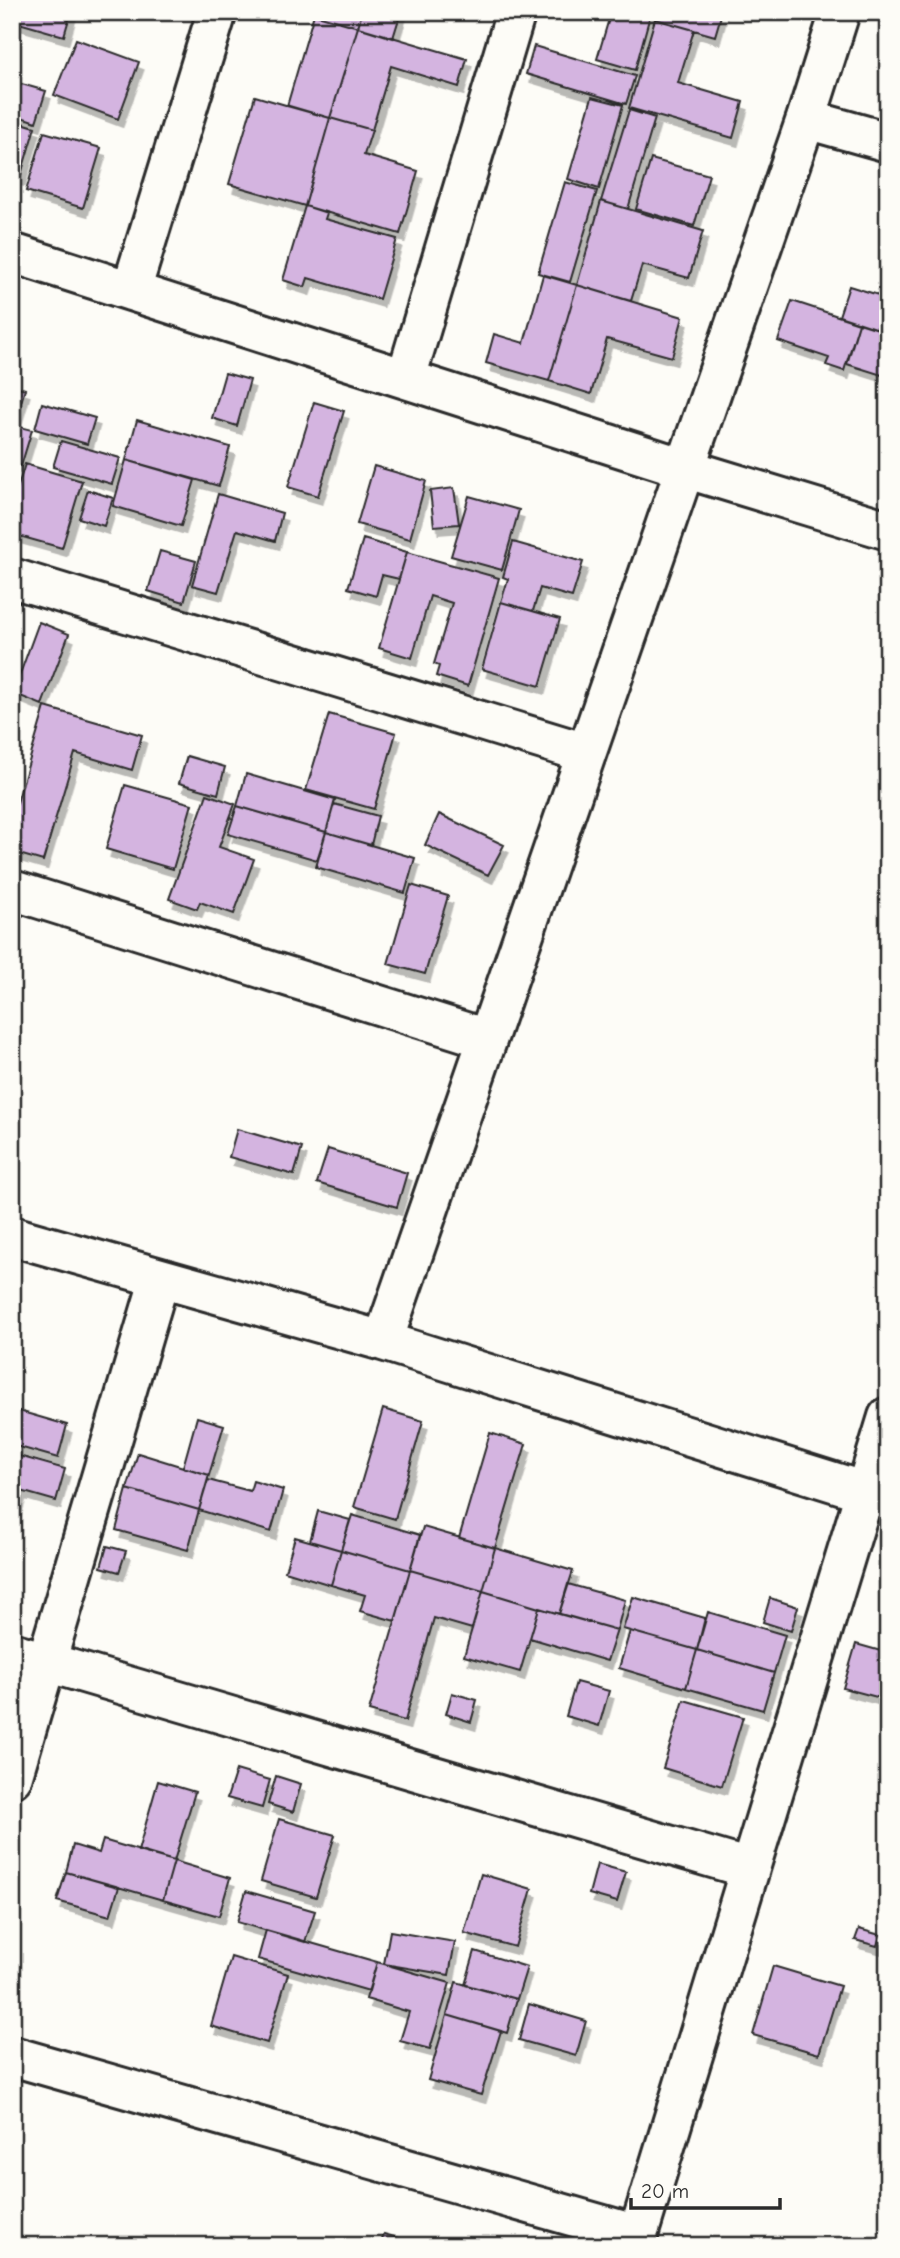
<svg xmlns="http://www.w3.org/2000/svg" width="900" height="2258" font-family="'Comic Neue',sans-serif">
<defs>
<filter id="shadow"><feDropShadow dx="4.5" dy="8" stdDeviation="0" flood-color="#0004"/></filter>
</defs>
<rect width="100%" height="100%" fill="#fdfcf7"/>
<filter id="ink" filterUnits="userSpaceOnUse"><feTurbulence type="fractalNoise" baseFrequency=".0143" numOctaves="2"/><feDisplacementMap in="SourceGraphic" scale="14" xChannelSelector="R" yChannelSelector="G"/><feConvolveMatrix kernelMatrix="1 2 1 2 8 2 1 2 1" color-interpolation-filters="sRGB"/></filter>
<g filter="url(#ink)">
<!-- building -->
<path fill="#d4b4e0" stroke="#2b2b2b" stroke-width="2" filter="url(#shadow)" d="M 12,12 L 71,12 L 64,36 L 12,21 Z
M 314,12 L 362,12 L 358,27 L 314,14 Z
M 362,12 L 401,12 L 393,38 L 358,27 Z
M 611,12 L 651,12 L 635,70 L 597,59 Z
M 657,12 L 722,12 L 715,36 L 655,19 Z
M 314,14 L 358,27 L 330,118 L 287,106 Z
M 655,19 L 694,30 L 678,83 L 743,102 L 733,138 L 629,108 Z
M 358,27 L 467,59 L 459,87 L 391,66 L 372,130 L 330,118 Z
M 76,39 L 139,62 L 118,119 L 54,95 Z
M 534,46 L 635,76 L 626,104 L 526,74 Z
M 18,83 L 46,91 L 36,122 L 12,114 L 12,103 Z
M 255,96 L 330,118 L 305,206 L 229,184 Z
M 592,97 L 623,105 L 599,189 L 568,179 Z
M 629,110 L 655,118 L 628,209 L 601,201 Z
M 330,118 L 372,130 L 364,155 L 418,171 L 400,234 L 305,206 Z
M 12,120 L 35,127 L 20,178 L 12,176 Z
M 44,132 L 101,148 L 83,208 L 26,191 Z
M 651,159 L 709,175 L 694,226 L 636,209 Z
M 565,182 L 597,191 L 570,282 L 538,273 Z
M 601,201 L 703,231 L 689,278 L 642,265 L 631,301 L 577,285 Z
M 305,206 L 327,213 L 325,219 L 397,239 L 379,299 L 308,278 L 305,287 L 283,280 Z
M 543,275 L 577,285 L 549,381 L 486,363 L 494,334 L 524,343 Z
M 577,285 L 683,317 L 672,357 L 607,339 L 591,394 L 549,381 Z
M 849,286 L 885,297 L 888,290 L 888,332 L 839,316 Z
M 792,301 L 859,323 L 844,371 L 826,365 L 829,358 L 778,341 Z
M 859,323 L 888,332 L 888,377 L 847,364 Z
M 225,373 L 250,380 L 237,426 L 212,418 Z
M 12,385 L 25,389 L 14,426 L 12,425 Z
M 314,402 L 344,411 L 318,496 L 288,487 Z
M 42,403 L 95,418 L 87,444 L 35,429 Z
M 137,420 L 230,447 L 219,486 L 126,460 Z
M 12,425 L 32,430 L 21,466 L 12,464 Z
M 61,441 L 120,458 L 112,484 L 53,467 Z
M 126,460 L 195,480 L 181,526 L 113,506 Z
M 25,464 L 82,481 L 62,548 L 12,534 L 12,505 Z
M 374,466 L 426,481 L 410,539 L 357,524 Z
M 454,488 L 459,524 L 434,526 L 430,491 Z
M 88,490 L 113,498 L 104,526 L 79,518 Z
M 218,494 L 282,513 L 275,541 L 237,530 L 218,592 L 192,585 Z
M 469,496 L 519,510 L 502,570 L 451,556 Z
M 363,539 L 407,552 L 399,579 L 382,575 L 376,596 L 348,588 Z
M 513,542 L 583,562 L 572,597 L 540,588 L 533,611 L 501,602 L 508,579 L 503,577 Z
M 160,551 L 196,561 L 184,602 L 148,591 Z
M 407,552 L 499,578 L 468,686 L 436,676 L 439,666 L 434,664 L 452,603 L 430,596 L 412,658 L 379,648 Z
M 501,602 L 560,619 L 540,686 L 482,669 Z
M 39,622 L 69,634 L 42,705 L 13,693 Z
M 45,707 L 142,735 L 132,770 L 75,753 L 43,861 L 12,852 L 12,820 Z
M 329,714 L 396,733 L 374,809 L 306,790 Z
M 187,756 L 225,767 L 218,794 L 179,783 Z
M 246,774 L 335,800 L 326,832 L 237,806 Z
M 125,785 L 192,804 L 173,869 L 106,849 Z
M 207,794 L 235,804 L 219,847 L 254,859 L 234,914 L 200,902 L 197,909 L 169,899 Z
M 334,804 L 378,816 L 371,845 L 326,832 Z
M 237,806 L 326,832 L 317,860 L 228,834 Z
M 439,814 L 504,845 L 488,875 L 425,845 Z
M 326,832 L 415,858 L 405,893 L 316,867 Z
M 411,885 L 448,896 L 425,974 L 388,964 Z
M 237,1129 L 302,1148 L 294,1175 L 229,1157 Z
M 328,1149 L 407,1173 L 397,1207 L 317,1183 Z
M 12,1409 L 67,1425 L 58,1458 L 12,1445 Z
M 383,1409 L 423,1421 L 395,1519 L 354,1507 Z
M 197,1417 L 224,1425 L 209,1475 L 183,1467 Z
M 490,1433 L 526,1444 L 495,1548 L 459,1538 Z
M 138,1453 L 209,1475 L 199,1510 L 127,1489 Z
M 12,1454 L 65,1469 L 56,1501 L 21,1491 L 12,1522 Z
M 208,1480 L 250,1491 L 253,1481 L 283,1490 L 271,1532 L 199,1510 Z
M 127,1489 L 199,1510 L 188,1550 L 116,1530 Z
M 318,1511 L 350,1520 L 341,1550 L 310,1541 Z
M 352,1515 L 420,1535 L 410,1570 L 341,1550 Z
M 423,1527 L 495,1548 L 483,1591 L 410,1570 Z
M 295,1537 L 341,1550 L 331,1585 L 285,1571 Z
M 107,1546 L 126,1551 L 119,1572 L 101,1567 Z
M 495,1548 L 573,1571 L 559,1614 L 483,1591 Z
M 341,1550 L 410,1570 L 395,1621 L 360,1611 L 365,1595 L 331,1585 Z
M 410,1570 L 483,1591 L 472,1629 L 434,1618 L 405,1721 L 369,1711 Z
M 568,1584 L 625,1600 L 617,1630 L 559,1614 Z
M 483,1591 L 539,1608 L 520,1672 L 464,1656 Z
M 633,1597 L 705,1618 L 697,1650 L 623,1629 Z
M 770,1598 L 798,1607 L 791,1631 L 763,1622 Z
M 539,1608 L 617,1630 L 607,1661 L 530,1638 Z
M 708,1612 L 785,1635 L 774,1673 L 697,1650 Z
M 630,1631 L 697,1650 L 686,1688 L 619,1668 Z
M 856,1644 L 888,1653 L 888,1700 L 843,1688 Z
M 697,1650 L 774,1673 L 763,1710 L 686,1688 Z
M 576,1682 L 609,1691 L 599,1726 L 566,1716 Z
M 452,1693 L 477,1700 L 471,1722 L 446,1714 Z
M 684,1700 L 743,1717 L 722,1786 L 663,1768 Z
M 236,1770 L 270,1780 L 262,1808 L 227,1798 Z
M 276,1776 L 301,1784 L 293,1812 L 268,1804 Z
M 158,1781 L 195,1792 L 174,1861 L 138,1851 Z
M 279,1819 L 335,1835 L 316,1897 L 261,1881 Z
M 103,1840 L 174,1861 L 163,1900 L 66,1872 L 73,1845 L 99,1853 Z
M 174,1861 L 230,1878 L 219,1916 L 163,1900 Z
M 597,1864 L 626,1872 L 617,1902 L 589,1894 Z
M 66,1872 L 119,1887 L 110,1916 L 57,1901 Z
M 481,1874 L 532,1889 L 515,1947 L 464,1933 Z
M 246,1891 L 315,1911 L 305,1942 L 237,1922 Z
M 859,1929 L 880,1935 L 877,1946 L 855,1940 Z
M 266,1930 L 377,1962 L 369,1991 L 258,1959 Z
M 390,1931 L 455,1942 L 449,1975 L 384,1964 Z
M 475,1951 L 527,1967 L 517,1999 L 465,1985 Z
M 231,1957 L 288,1974 L 267,2043 L 211,2026 Z
M 377,1962 L 450,1983 L 430,2049 L 400,2041 L 409,2012 L 366,1999 Z
M 773,1966 L 840,1986 L 819,2054 L 753,2035 Z
M 456,1982 L 517,1999 L 507,2033 L 447,2015 Z
M 529,2004 L 586,2021 L 576,2056 L 519,2040 Z
M 447,2015 L 501,2031 L 481,2095 L 428,2080 Z
M 384,2234 L 426,2246 L 380,2246 Z"/>
<g fill="none" stroke-linecap="round" stroke-linejoin="round">
<!-- street casing -->
<g stroke="#2b2b2b" stroke-width="44">
<path id="street" d="M 806,119 L 888,142
M 12,253 L 684,468 L 888,530
M 131,291 L 217,12
M 406,378 L 516,12
M 12,578 L 586,753
M 12,890 L 487,1039
M 12,1236 L 383,1341 L 888,1499
M 383,1341 L 806,119 L 840,12
M 12,1652 L 750,1869
M 12,1778 L 160,1278
M 12,2056 L 638,2235
M 638,2246 L 638,2235 L 888,1417"/>
</g>
<!-- street -->
<use href="#street" stroke="#fdfcf7" stroke-width="38"/>
</g>
</g>
<!-- margin -->
<rect width="900" height="2258" fill="none" stroke="#fdfcf7" stroke-width="42"/>
<rect x="21" y="21" width="858" height="2216" fill="none" stroke="#2b2b2b" stroke-width="2.5" filter="url(#ink)"/>
<!-- scale -->
<path d="M631 2198v10h149v-10" fill="none" stroke="#2b2b2b" stroke-width="3.5"/>
<text x="641" y="2198" font-size="21" fill="#2b2b2b" stroke="#fdfcf7" stroke-width="5" paint-order="stroke">20 m</text>
</svg>
